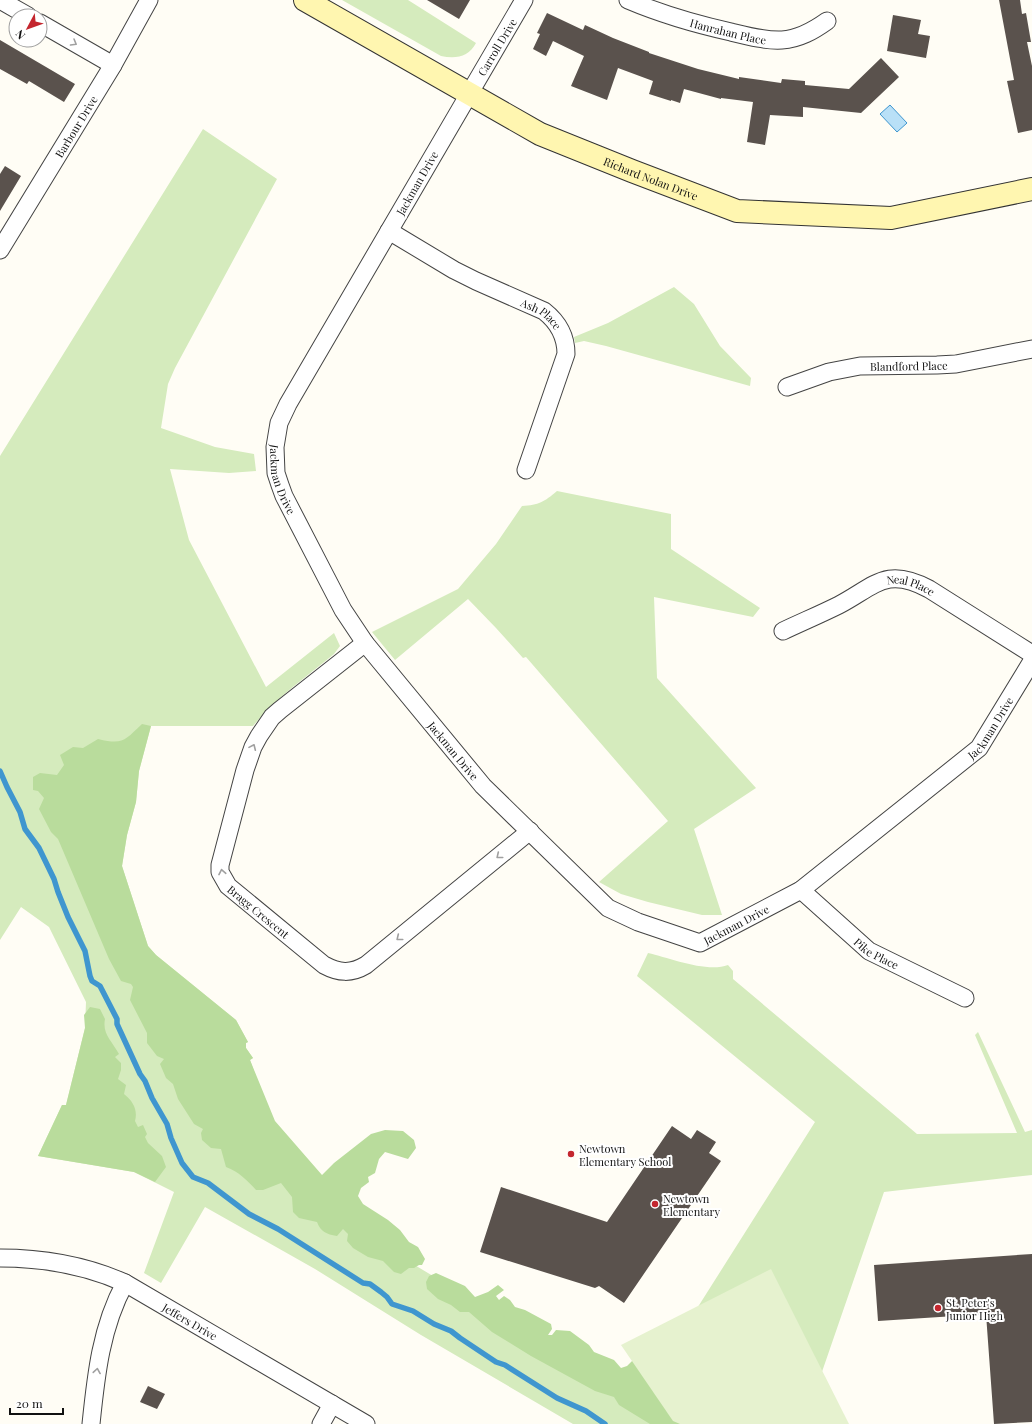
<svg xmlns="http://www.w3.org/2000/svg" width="1032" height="1424" font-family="'Playfair Display',serif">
<rect width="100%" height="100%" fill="#fffdf5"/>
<!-- green -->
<path fill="#d5ebbd" d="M 342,0 L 408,0 L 476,43 C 469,57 456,59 441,56 Z
M 203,129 L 277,179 L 175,368 L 168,384 L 161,428 L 215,447 L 254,454 L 256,471 L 229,473 L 170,469 L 189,540 L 266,687 L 334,633 L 340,646 L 334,654 C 306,677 276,698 253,726 L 151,726 L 139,771 L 136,802 L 127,835 L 122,866 L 148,946 L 156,955 L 236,1020 L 248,1042 L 246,1043 L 246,1048 L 253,1058 L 250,1060 L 300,1196 L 639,1400 L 815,1122 L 637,976 L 648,953 C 670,958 707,973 728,965 L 733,971 L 733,979 L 917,1134 L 1017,1133 L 975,1035 L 978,1032 L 1025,1132 L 1032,1130 L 1032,1175 L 884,1192 L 804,1424 L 573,1424 L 421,1335 L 315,1269 L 205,1207 L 161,1283 L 144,1273 L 174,1192 L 134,1172 L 38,1156 L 62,1105 L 66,1105 L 85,1028 L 86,1002 L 49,927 L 21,907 L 0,940 L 0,456 Z
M 674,287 L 694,304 L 720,346 L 751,378 L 750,386 L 606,346 L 584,341 L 575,343 L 574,337 L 608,323 Z
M 557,491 L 671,514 L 671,549 L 760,608 L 753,617 L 654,597 L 657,678 L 756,788 L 694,829 L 722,915 L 702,915 L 648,902 L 621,894 L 599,882 L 668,821 L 526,657 L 523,658 L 496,628 L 468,599 L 395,660 L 372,632 L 458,589 L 496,544 L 522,506 C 539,505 544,502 557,491 Z"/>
<!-- forest -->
<path fill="#b9dc9c" d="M 142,724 L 151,726 L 139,771 L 136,802 L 127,835 L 122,866 L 148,946 L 156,955 L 236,1020 L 248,1042 L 246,1043 L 246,1048 L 253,1058 L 250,1060 L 275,1121 L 322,1175 L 334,1163 L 371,1134 L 385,1130 L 403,1131 L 414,1140 L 416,1148 L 408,1159 L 385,1152 L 379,1159 L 375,1173 L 368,1177 L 369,1182 L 361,1188 L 358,1196 L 363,1204 L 388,1220 L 400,1230 L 409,1242 L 418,1247 L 425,1259 L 422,1265 L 419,1265 L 414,1268 L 409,1268 L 401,1274 L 394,1272 L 383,1261 L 368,1257 L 353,1248 L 347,1241 L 348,1234 L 343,1229 L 337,1236 C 326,1234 321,1232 317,1222 L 299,1218 L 293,1212 L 292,1197 L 281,1183 L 263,1190 L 256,1190 C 247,1180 239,1172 226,1167 L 221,1149 L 211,1148 L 202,1140 L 201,1133 L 203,1129 L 194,1124 L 178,1099 L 173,1084 L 166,1078 L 160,1064 L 164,1059 L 157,1056 L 147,1043 L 147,1033 L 130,1000 L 133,987 L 131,984 L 121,981 L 109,959 L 58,839 L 51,832 L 39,809 L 44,798 L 38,791 L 33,790 L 33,777 L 40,773 L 57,775 L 64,765 L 60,755 L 73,747 L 83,748 L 98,739 C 123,745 124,741 142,724 Z
M 90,1007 L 100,1009 L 105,1019 C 102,1034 112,1041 119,1054 L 115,1057 L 121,1063 L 121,1070 L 118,1079 L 126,1085 L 124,1094 C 133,1101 138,1110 135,1121 L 138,1127 L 143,1125 L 147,1134 L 145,1137 L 148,1143 L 162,1156 L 166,1167 L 155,1182 L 134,1172 L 38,1156 L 62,1105 L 66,1105 L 85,1028 L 84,1015 Z
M 436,1273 L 465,1286 L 475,1297 L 488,1292 L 498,1285 L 504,1290 L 496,1296 L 499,1300 L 504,1296 L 510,1300 L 515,1307 L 525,1310 L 551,1324 L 552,1329 L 548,1335 L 552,1335 L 556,1330 L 570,1331 L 589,1345 L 594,1352 L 614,1360 L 621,1368 L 627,1366 L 633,1360 L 693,1424 L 650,1424 L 619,1405 L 614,1397 L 595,1391 L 531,1356 L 492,1332 L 469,1312 L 460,1312 L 451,1305 L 438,1299 L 427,1289 L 426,1282 L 429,1276 Z"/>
<!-- pitch -->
<path fill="#e6f2cf" d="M 771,1269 L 849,1424 L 680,1424 L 673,1421 L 621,1345 Z"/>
<!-- water -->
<path fill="#b9e0f7" stroke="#3f96cf" d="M 890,105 L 907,123 L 897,132 L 880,114 Z"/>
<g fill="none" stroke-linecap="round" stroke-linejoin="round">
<!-- stream -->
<path stroke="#3f96cf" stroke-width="5.5" d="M 0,771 L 7,787 L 20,812 L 25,829 L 39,848 L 54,879 L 58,892 L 68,917 L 85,951 L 90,976 L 92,981 L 100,986 L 117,1019 L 117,1024 L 140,1074 L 145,1081 L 152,1098 L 167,1124 L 171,1138 L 182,1163 L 193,1177 L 208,1183 L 249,1214 L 278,1229 L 363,1283 L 370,1284 L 381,1292 L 387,1297 L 392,1304 L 413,1311 L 434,1324 L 451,1331 L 460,1338 L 496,1362 L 505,1365 L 557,1398 L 586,1411 L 605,1424"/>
</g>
<!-- building -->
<path fill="#5a524d" d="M 427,0 L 470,0 L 459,19 Z
M 999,0 L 1020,0 L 1022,14 L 1026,13 L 1031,42 L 1027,42 L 1032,66 L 1032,130 L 1018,133 L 1007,81 L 1014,80 Z
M 547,13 L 583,30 L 585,25 L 613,38 L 649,52 L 649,53 L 698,69 L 739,79 L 739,77 L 781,83 L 782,79 L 805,81 L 805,85 L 849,89 L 881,58 L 899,77 L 861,113 L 803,107 L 803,117 L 770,115 L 765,145 L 747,142 L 753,102 L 721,98 L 721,99 L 684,89 L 680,103 L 671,100 L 671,101 L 649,94 L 653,81 L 618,68 L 607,100 L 571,86 L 584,56 L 553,41 L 546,56 L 533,49 L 540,34 L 537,33 Z
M 893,15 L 921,20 L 918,34 L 930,36 L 926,58 L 887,51 Z
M 0,40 L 75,84 L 64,102 L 29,81 L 27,84 L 0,69 Z
M 5,166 L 21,176 L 0,211 L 0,174 Z
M 672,1126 L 691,1139 L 697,1130 L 716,1142 L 709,1153 L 721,1161 L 624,1303 L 599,1286 L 595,1288 L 480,1252 L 501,1187 L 607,1222 Z
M 1032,1254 L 1032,1422 L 994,1424 L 986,1314 L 878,1321 L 874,1265 Z
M 148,1386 L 165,1394 L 157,1409 L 140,1402 Z"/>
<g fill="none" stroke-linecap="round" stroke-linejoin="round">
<!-- street casing -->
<g stroke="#444" stroke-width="19">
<g id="street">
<path d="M 0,0 L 28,16"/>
<path id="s1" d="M 524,0 L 288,404 L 279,423 L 275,447 L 276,473 L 280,485 L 284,496 L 343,610 L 365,643 L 483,786 L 608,908 L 638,922 L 700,943 L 801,890 L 979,748 L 1032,661"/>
<path id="s2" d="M 628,0 C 661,14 695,24 731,32 C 747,36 765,41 782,40 C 799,39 813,31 827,21"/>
<path d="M 40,23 L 113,65"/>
<path id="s3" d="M 389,231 L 454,270 L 476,281 L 544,311 C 558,322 566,335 566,354 L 526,470"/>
<path id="s4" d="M 0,250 L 113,65 L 149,0"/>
<path id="s5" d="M 787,387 L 829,372 L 860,366 L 937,365 L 956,364 L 1032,349"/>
<path id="s6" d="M 783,631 C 802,622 821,614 839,605 C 875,586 886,566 929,589 L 1032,654"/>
<path id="s7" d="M 365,643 L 280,710 L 272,717 L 259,736 L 253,747 L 245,770 L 220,865 L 220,872 L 228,886 L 324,965 C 339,973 351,974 366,965 L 530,831"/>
<path id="s8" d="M 801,890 L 869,951 L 965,998"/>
<path id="s9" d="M 0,1258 C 43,1258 85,1265 125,1283 L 366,1424"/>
<path d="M 91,1424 C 96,1375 101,1327 125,1283"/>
<path d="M 321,1424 L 332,1404"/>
</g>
</g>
<!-- secondary casing -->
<g stroke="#333" stroke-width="24">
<g id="secondary">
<path id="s10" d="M 305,0 L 540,134 L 632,171 L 737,211 L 891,218 L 1032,189"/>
</g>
</g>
<!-- street -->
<use href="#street" stroke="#fff" stroke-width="17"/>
<!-- secondary -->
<use href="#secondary" stroke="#fff6b0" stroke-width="22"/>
</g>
<!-- one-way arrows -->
<defs><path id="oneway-chevron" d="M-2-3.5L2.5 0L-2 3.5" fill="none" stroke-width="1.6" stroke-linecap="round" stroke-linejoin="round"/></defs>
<g stroke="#a0a0a0">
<use href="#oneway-chevron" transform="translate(74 43) rotate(30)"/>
<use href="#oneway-chevron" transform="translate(253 747) rotate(-66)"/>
<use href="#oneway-chevron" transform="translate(499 856) rotate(141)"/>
<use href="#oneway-chevron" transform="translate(222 872) rotate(-101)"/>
<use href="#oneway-chevron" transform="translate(399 938) rotate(141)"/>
<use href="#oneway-chevron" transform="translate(97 1371) rotate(-81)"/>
</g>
<!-- markers -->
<g fill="#c4262e" stroke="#fff" stroke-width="1.5">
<circle cx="571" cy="1154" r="4"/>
<circle cx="655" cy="1204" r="4"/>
<circle cx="938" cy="1308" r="4"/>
</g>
<g text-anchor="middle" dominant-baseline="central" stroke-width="4" stroke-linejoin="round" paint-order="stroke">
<!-- street labels -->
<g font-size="11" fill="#111" stroke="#fff">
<text stroke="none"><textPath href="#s2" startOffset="105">Hanrahan Place</textPath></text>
<text transform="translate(497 47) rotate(-59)">Carroll Drive</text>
<text stroke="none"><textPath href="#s4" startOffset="145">Barbour Drive</textPath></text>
<text stroke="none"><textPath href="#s10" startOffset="390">Richard Nolan Drive</textPath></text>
<text transform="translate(417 183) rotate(-60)">Jackman Drive</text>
<text stroke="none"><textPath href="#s3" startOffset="174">Ash Place</textPath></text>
<text stroke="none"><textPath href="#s5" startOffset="125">Blandford Place</textPath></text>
<text stroke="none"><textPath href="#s1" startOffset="547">Jackman Drive</textPath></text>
<text stroke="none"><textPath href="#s6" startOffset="141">Neal Place</textPath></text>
<text stroke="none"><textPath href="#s1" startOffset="1555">Jackman Drive</textPath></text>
<text stroke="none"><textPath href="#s1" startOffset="871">Jackman Drive</textPath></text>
<text stroke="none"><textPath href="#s7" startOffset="340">Bragg Crescent</textPath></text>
<text stroke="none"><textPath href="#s1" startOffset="1231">Jackman Drive</textPath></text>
<text stroke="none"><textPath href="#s8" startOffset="99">Pike Place</textPath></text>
<text stroke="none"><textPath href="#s9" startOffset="204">Jeffers Drive</textPath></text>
</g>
<!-- poi labels -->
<g font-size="11" fill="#111" stroke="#fff" text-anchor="start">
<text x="579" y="1148">Newtown<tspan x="579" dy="13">Elementary School</tspan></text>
<text x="663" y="1198">Newtown<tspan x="663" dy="13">Elementary</tspan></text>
<text x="946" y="1302">St. Peter's<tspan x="946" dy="13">Junior High</tspan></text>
</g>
</g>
<!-- north arrow -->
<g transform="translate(28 28) rotate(229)"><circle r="19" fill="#ffffff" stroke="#a0a0a0"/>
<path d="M0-3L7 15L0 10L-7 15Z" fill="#c4262e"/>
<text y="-6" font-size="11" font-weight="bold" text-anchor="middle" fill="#111111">N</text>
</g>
<!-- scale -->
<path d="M10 1408v6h53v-6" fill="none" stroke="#111111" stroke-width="2"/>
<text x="16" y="1408" font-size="12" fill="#111111" stroke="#ffffff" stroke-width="3" paint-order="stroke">20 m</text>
</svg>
